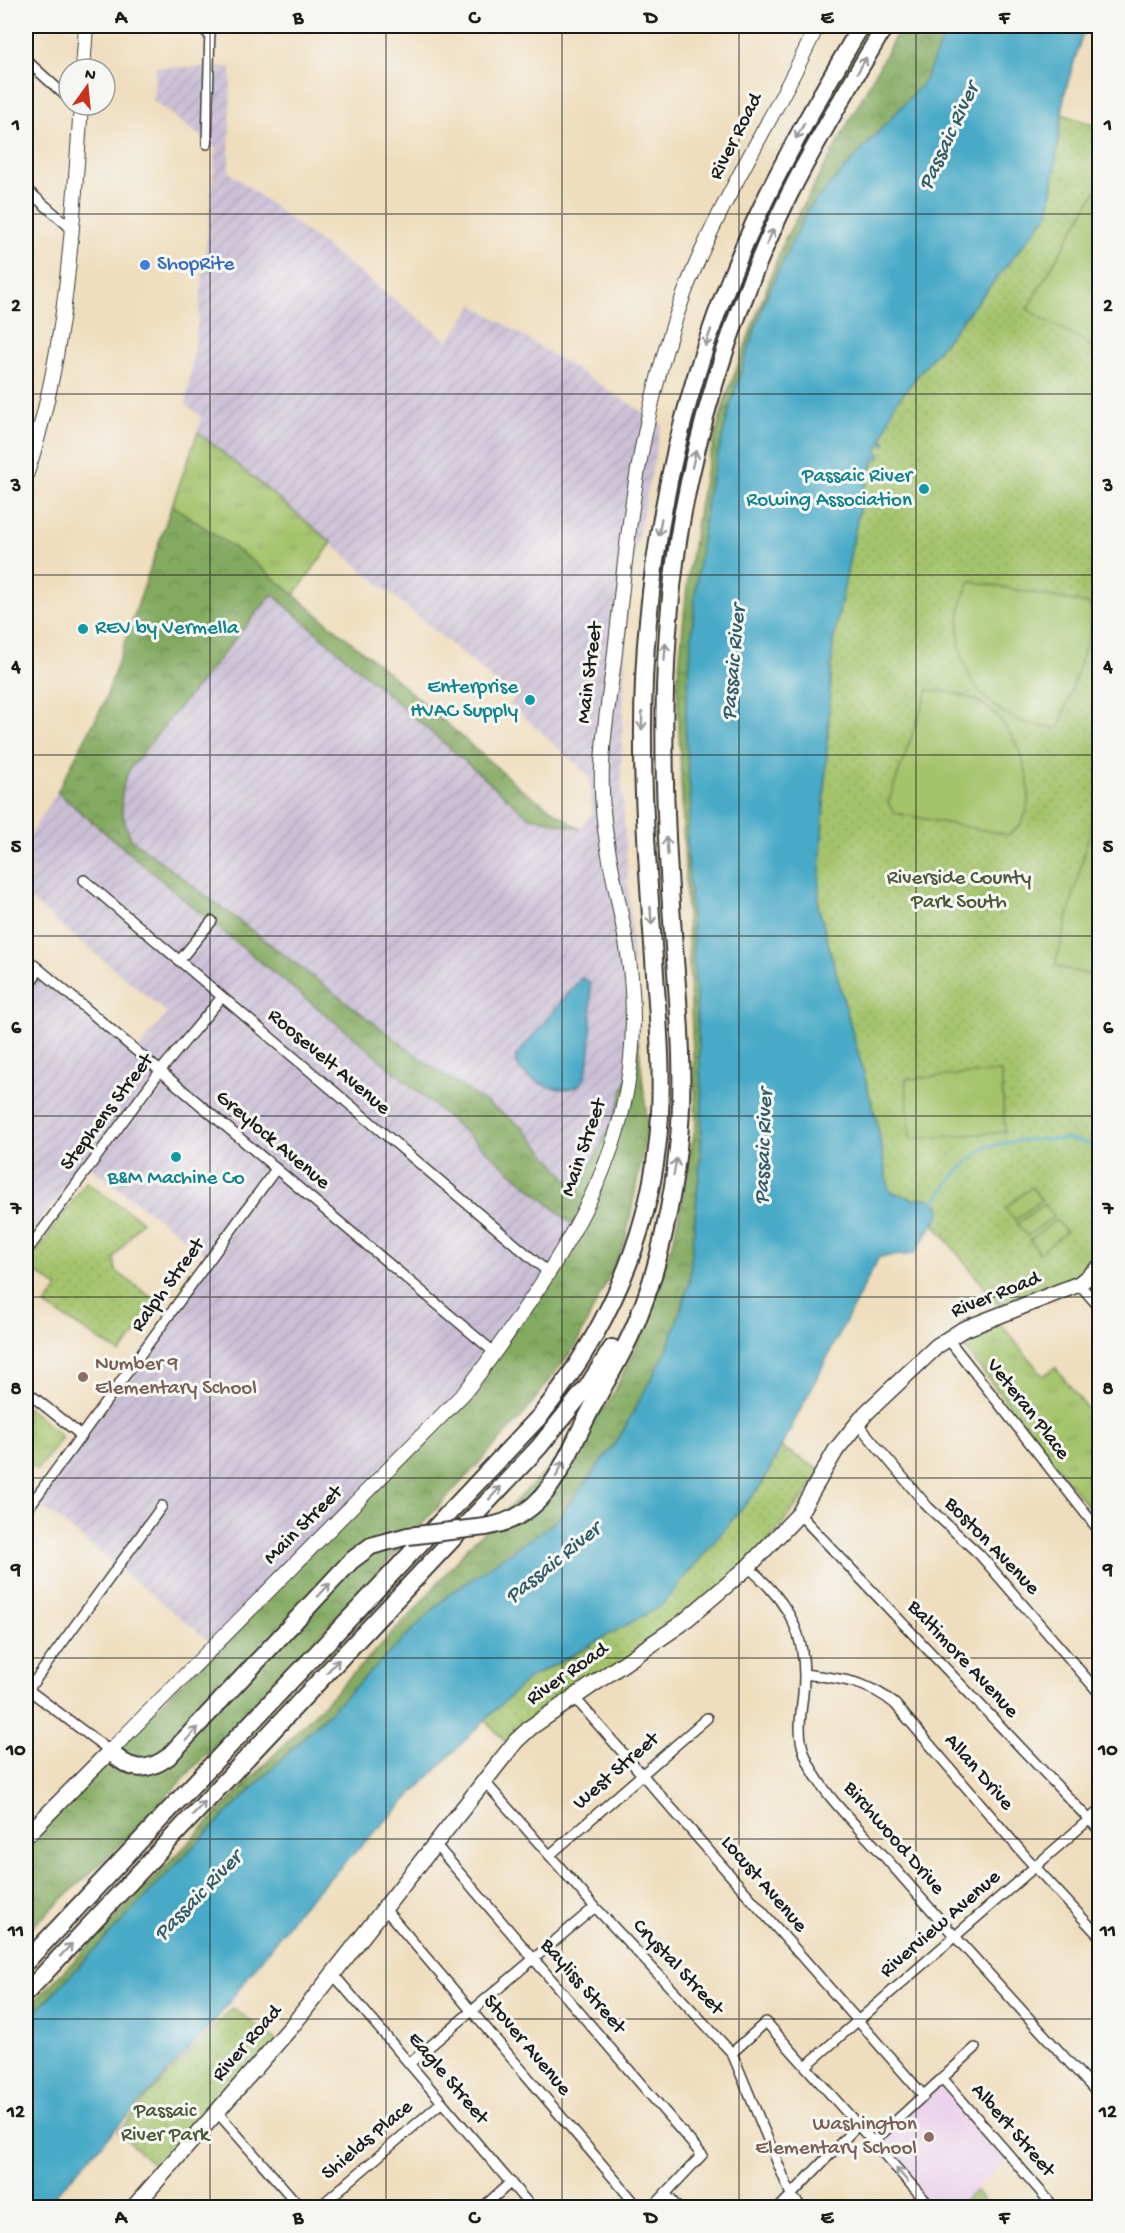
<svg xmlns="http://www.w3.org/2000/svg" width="1125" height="2233" font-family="'Gochi Hand',sans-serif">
<defs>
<pattern id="industrial-furrows" width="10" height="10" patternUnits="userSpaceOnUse" patternTransform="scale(1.5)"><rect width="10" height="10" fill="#cbbfd5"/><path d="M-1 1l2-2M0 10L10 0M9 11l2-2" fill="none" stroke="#aea4b6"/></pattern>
<pattern id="grass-tufts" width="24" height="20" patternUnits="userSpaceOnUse" patternTransform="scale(1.5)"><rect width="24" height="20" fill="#a4c46c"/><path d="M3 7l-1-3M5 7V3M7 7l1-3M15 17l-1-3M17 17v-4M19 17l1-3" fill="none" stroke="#8da85d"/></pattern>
<pattern id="forest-crowns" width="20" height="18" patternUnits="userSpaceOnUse" patternTransform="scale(1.5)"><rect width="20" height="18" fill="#83aa60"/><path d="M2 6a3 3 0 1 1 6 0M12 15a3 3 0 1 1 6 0" fill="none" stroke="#6a8a4e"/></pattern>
<pattern id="park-dots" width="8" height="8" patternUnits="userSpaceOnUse" patternTransform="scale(1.5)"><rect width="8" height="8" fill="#a4c46c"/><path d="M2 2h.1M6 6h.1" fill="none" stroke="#8da85d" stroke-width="1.8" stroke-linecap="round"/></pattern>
</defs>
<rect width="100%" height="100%" fill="#f6f6f2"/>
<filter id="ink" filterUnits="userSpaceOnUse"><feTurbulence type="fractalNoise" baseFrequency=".0167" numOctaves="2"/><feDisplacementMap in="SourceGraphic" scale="12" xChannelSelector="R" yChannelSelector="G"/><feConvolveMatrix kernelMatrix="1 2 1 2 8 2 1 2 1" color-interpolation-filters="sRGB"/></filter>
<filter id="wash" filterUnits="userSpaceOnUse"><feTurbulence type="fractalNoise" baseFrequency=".008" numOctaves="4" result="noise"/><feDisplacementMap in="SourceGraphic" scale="24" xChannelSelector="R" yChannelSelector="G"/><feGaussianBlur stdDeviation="1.35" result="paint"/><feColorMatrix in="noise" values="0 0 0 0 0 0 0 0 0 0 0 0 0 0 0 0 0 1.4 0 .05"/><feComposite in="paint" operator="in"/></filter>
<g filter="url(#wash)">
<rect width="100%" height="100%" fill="#efdebd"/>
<!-- built -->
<path fill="#ebd1eb" d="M 943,2079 L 1010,2156 L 975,2189 L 991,2207 L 932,2207 L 873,2142 Z"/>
<!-- industrial -->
<path fill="url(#industrial-furrows)" d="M 156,67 L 231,67 L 229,172 L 448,341 L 474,305 L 662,424 L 635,547 L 626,622 L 621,771 L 638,1041 L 616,1114 L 578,1191 L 523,1127 L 432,1067 L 131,839 L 123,821 L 120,792 L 130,768 L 272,594 L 528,816 L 580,829 L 592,813 L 590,777 L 510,704 L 515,698 L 198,432 L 201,416 L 186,405 L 199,315 L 216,148 L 153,101 Z
M 57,792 L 218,928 L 355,1038 L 581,1231 L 465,1399 L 217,1647 L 34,1500 L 211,1258 L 85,1163 L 26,1238 L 26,956 L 138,1050 L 167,1013 L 26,896 L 26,841 Z"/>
<!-- grass -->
<path fill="url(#grass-tufts)" stroke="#607044" stroke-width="1.5" d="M 198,432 L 332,543 L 294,595 L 254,562 L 172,505 Z
M 1001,1324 L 1043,1376 L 1055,1367 L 1099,1424 L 1099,1521 L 960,1342 Z
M 26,1406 L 62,1437 L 37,1470 L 26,1460 Z"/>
<!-- forest -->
<path fill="url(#forest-crowns)" stroke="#50633e" stroke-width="1.5" d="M 901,26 L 948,26 L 925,82 L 808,209 L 766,297 L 734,392 L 708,492 L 695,597 L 685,723 L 691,806 L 687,840 L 702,1102 L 701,1152 L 689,1285 L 668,1348 L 618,1440 L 556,1522 L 448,1595 L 188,1852 L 26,2022 L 26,2010 L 413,1612 L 468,1547 L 558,1460 L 611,1399 L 644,1328 L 675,1234 L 696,1123 L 677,686 L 688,576 L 704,479 L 725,400 L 784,241 Z
M 172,505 L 254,562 L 383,668 L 519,787 L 580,829 L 528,816 L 272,594 L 130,768 C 117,794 120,813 131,839 L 432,1067 L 523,1127 L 578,1191 L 616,1114 L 638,1041 L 648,1127 L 625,1243 L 576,1345 L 523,1415 L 317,1638 L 116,1849 L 26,1933 L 26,1839 L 465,1399 L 580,1231 L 355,1038 L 218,928 L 57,792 L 104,703 Z"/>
<!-- park -->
<path fill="url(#park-dots)" stroke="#607044" stroke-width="1.5" d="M 1062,114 L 1100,127 L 1100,1267 L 1013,1310 L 999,1306 L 935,1225 L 941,1208 L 929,1198 L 913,1199 L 889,1191 L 877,1122 L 818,906 L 833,643 L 862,495 L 894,405 L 1049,213 Z
M 86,1182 L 142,1221 L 114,1258 L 116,1271 L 160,1304 L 120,1353 L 45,1305 L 58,1288 L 27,1265 Z
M 781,1447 L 823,1472 L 748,1567 L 511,1747 L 485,1720 L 528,1679 L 587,1649 L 762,1484 Z
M 233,2008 L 278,2042 L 163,2174 L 119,2132 L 149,2095 Z
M 975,2191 L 989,2207 L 956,2207 Z"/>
<!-- pitch -->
<path fill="#a4c46c" stroke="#607044" stroke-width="1.5" d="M 1099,186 L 1100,350 L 1099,350 L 1027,309 Z
M 970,581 L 1089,604 L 1096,614 L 1059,728 C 979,727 937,651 970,581 Z
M 928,690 C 945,691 962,694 977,701 C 1013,719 1042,785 1022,822 C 1019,827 1013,831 1009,835 L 895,813 L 888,803 Z
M 1091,828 L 1099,831 L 1099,977 L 1055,966 Z
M 1001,1072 L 1005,1132 L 910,1139 L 906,1079 Z
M 1032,1187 L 1041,1200 L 1015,1220 L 1005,1208 Z
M 1044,1204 L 1054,1216 L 1027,1236 L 1017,1224 Z
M 1056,1220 L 1066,1232 L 1039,1253 L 1030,1240 Z"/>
<!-- water -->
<path fill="#48aac7" stroke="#326372" stroke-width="1.5" d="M 948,26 L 1085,26 L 1065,92 L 1049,213 L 894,405 L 882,440 L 886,442 L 884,445 L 880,444 L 877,452 L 881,455 L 879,459 L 875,458 L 862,495 L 833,643 L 818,906 L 877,1122 L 889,1191 L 913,1199 L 929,1198 L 941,1209 L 939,1216 L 914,1254 L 879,1257 L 762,1484 L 661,1606 L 528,1679 L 488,1717 L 300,1908 L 214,2022 L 44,2207 L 26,2207 L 26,2022 L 188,1852 L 448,1595 L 556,1521 L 618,1440 L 668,1348 L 689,1284 L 701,1152 L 702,1102 L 687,840 L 691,806 L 685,723 L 695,597 L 708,492 L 734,392 L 766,297 L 808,209 L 924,82 Z
M 581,978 L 590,982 C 591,1002 594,1069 581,1083 C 568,1099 513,1080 516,1056 Z"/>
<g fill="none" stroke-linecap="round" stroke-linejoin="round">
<!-- stream -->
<path stroke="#48aac7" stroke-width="3" d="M 934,1202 L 958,1171 L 985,1147 L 1023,1140 L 1068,1139 L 1100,1146"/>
</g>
</g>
<g filter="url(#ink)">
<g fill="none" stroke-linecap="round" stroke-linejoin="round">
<!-- street casing -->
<g stroke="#3c3934" stroke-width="12">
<path id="street" d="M 199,26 L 210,35
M 26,60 L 69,99
M 207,144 L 210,26
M 26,189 L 72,229
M 84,880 L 549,1273
M 26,958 L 495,1353
M 179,961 L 212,921
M 26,989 L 39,970
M 26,1252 L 161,1070 L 222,997
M 1079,1284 L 1100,1308
M 948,1339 L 1100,1532
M 26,1391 L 82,1436
M 858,1424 L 928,1507 L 980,1555 L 1100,1694
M 26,1511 L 276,1169
M 799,1514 L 1100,1831
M 748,1567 C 789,1602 809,1637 803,1694 C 801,1714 797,1732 804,1752 C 818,1792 856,1824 884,1856 C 954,1937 1027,2016 1100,2096
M 804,1674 C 839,1678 868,1681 895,1704 L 1026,1857 L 1100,1937
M 26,1688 L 110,1751
M 28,1690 L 162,1506
M 574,1697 L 924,2096
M 484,1781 L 595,1907 L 732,2053 L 791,2195 L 802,2208
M 434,1843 L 702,2155 L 652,2208
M 551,1854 L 707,1718
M 384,1908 L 639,2208
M 333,1974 L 532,2208
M 732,2053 L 766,2022 L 932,2208
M 410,2063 L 595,1907
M 806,2066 L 1100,1810
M 943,2079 L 1055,2208
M 217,2112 L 301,2208
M 873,2142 L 975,2048
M 665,2193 L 678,2208
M 318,2208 L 442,2102
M 482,2208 L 511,2182
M 779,2208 L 857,2126"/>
</g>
<!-- secondary casing -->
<g stroke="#3c3934" stroke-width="16">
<path id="secondary" d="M 83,69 L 86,26
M 26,476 C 67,353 72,234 81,105
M 110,1751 L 464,1393 C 489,1362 510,1330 532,1298 C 601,1195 643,1104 631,977 C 625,914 603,853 602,790 C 600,744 610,697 615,652 C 622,591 627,530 638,470 C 649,406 669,327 695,267 C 730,184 780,107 817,26"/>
</g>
<!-- primary casing -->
<g stroke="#3c3934" stroke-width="18">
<path id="primary" d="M 26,1836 L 110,1751
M 133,2208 L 292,2026 L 516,1741 L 531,1727 L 681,1624 L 748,1567 L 799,1514 L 836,1450 L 866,1413 L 937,1346 L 962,1330 L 1079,1284 L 1100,1267"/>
</g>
<!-- highway casing -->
<g stroke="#3c3934" stroke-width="20">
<path id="highway" d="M 485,1527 C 545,1518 560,1470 585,1421 C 603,1385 626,1351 640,1313 C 659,1267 673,1197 678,1148 C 687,1067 676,985 671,905 C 662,774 659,647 682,517 C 703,405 739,297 789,195 C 818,137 852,82 885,26
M 110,1751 C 129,1771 146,1773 168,1757 L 351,1561 L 371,1546 L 408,1536
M 26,1962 L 541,1415 C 602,1337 645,1248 657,1149 C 665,1086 658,1022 654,959 C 646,846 637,734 648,621 C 661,482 697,346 756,219 C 787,152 824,89 861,26
M 26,1993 L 539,1447 L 588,1386 L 612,1348"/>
</g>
<!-- street -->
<use href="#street" stroke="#fff" stroke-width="9"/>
<!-- secondary -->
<use href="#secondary" stroke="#fff" stroke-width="14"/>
<!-- primary -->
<use href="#primary" stroke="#fff" stroke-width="15"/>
<!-- highway -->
<use href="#highway" stroke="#fff" stroke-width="16"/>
<!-- highway-bridge casing -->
<g stroke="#3c3934" stroke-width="20" stroke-linecap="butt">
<path id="highway-bridge" d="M 408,1536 L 485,1527"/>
</g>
<!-- highway-bridge -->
<use href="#highway-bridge" stroke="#fff" stroke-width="16"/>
</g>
<!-- one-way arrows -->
<defs><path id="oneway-shaft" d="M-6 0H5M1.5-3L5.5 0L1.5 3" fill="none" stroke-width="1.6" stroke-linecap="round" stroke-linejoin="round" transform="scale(1.5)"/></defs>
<g stroke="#999">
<use href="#oneway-shaft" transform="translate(862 65) rotate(-60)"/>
<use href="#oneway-shaft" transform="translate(800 131) rotate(119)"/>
<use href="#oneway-shaft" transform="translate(770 237) rotate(-66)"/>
<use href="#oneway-shaft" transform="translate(708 338) rotate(109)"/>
<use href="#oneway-shaft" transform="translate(694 459) rotate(-77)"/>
<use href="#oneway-shaft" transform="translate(660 527) rotate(99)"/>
<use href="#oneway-shaft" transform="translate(665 652) rotate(-86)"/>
<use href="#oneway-shaft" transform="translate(642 721) rotate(91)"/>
<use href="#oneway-shaft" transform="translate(667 846) rotate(-94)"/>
<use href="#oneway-shaft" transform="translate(651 916) rotate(86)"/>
<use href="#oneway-shaft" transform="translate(675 1167) rotate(-81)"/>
<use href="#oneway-shaft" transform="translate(560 1469) rotate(-63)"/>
<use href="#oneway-shaft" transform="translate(495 1493) rotate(-47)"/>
<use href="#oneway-shaft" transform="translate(324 1590) rotate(-47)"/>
<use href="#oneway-shaft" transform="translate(333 1666) rotate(-47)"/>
<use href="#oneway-shaft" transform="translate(192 1734) rotate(-47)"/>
<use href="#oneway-shaft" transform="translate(199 1808) rotate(-47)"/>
<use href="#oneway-shaft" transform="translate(66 1950) rotate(-47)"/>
<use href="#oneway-shaft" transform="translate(902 2175) rotate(-132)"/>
</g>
</g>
<!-- grid -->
<path fill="none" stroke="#1c1c1c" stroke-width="1.5" stroke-opacity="0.55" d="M 210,26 L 210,2208M 386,26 L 386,2208M 562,26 L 562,2208M 739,26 L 739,2208M 916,26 L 916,2208M 26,214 L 1100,214M 26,394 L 1100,394M 26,575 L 1100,575M 26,755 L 1100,755M 26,936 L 1100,936M 26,1116 L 1100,1116M 26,1297 L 1100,1297M 26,1478 L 1100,1478M 26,1658 L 1100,1658M 26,1839 L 1100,1839M 26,2019 L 1100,2019"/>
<!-- markers -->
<circle fill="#3f7fe0" stroke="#f6f6f2" stroke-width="2" cx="145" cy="265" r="6"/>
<g fill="#0f9aa8" stroke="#f6f6f2" stroke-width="2">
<circle cx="924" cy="489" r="6"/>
<circle cx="83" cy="629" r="6"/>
<circle cx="530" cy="700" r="6"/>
<circle cx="176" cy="1157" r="6"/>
</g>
<g fill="#8d6e63" stroke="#f6f6f2" stroke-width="2">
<circle cx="83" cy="1377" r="6"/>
<circle cx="929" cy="2137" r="6"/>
</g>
<g text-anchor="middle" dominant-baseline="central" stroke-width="6" stroke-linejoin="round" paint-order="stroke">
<!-- street labels -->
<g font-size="21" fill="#1c1c1c" stroke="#f6f6f2">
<text transform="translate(737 137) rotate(-63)">River Road</text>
<text transform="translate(591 673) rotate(-83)">Main Street</text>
<text transform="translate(328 1063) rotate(40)">Roosevelt Avenue</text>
<text transform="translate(108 1113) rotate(-53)">Stephens Street</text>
<text transform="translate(272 1141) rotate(40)">Greylock Avenue</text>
<text transform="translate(585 1148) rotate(-71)">Main Street</text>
<text transform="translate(169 1286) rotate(-54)">Ralph Street</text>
<text transform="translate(996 1296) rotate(-22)">River Road</text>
<text transform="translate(1027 1410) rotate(52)">Veteran Place</text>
<text transform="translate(304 1526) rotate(-45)">Main Street</text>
<text transform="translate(991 1547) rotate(46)">Boston Avenue</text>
<text transform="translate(962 1660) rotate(47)">Baltimore Avenue</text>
<text transform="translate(568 1675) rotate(-35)">River Road</text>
<text transform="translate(617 1772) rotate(-41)">West Street</text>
<text transform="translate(978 1773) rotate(49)">Allan Drive</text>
<text transform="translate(893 1839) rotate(49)">Birchwood Drive</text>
<text transform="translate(763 1885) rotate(49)">Locust Avenue</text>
<text transform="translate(941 1925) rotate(-41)">Riverview Avenue</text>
<text transform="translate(677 1968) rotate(47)">Crystal Street</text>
<text transform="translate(582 1987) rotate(49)">Bayliss Street</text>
<text transform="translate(248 2044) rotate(-49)">River Road</text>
<text transform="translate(526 2046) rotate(50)">Stover Avenue</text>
<text transform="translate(447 2079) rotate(50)">Eagle Street</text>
<text transform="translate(1012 2131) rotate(49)">Albert Street</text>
<text transform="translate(368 2141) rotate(-40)">Shields Place</text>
</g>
<!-- shop labels -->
<g font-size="21" fill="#366cbe" stroke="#f6f6f2" text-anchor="start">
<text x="157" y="265">ShopRite</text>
</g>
<!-- culture labels -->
<g font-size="21" fill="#0d838f" stroke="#f6f6f2" text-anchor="end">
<text x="912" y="477">Passaic River<tspan x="912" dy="24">Rowing Association</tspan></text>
<text x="95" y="629" text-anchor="start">REV by Vermella</text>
<text x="518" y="688">Enterprise<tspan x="518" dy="24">HVAC Supply</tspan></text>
<text x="176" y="1179" text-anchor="middle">B&amp;M Machine Co</text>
</g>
<!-- park labels -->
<g font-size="21" fill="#4c5738" stroke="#f6f6f2">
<text x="959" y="879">Riverside County<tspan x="959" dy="24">Park South</tspan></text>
<text x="165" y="2112">Passaic<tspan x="165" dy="24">River Park</tspan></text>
</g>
<!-- education labels -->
<g font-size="21" fill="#785e54" stroke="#f6f6f2" text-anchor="start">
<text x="95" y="1365">Number 9<tspan x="95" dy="24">Elementary School</tspan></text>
<text x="917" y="2125" text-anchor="end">Washington<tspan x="917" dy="24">Elementary School</tspan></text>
</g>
<!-- water labels -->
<g font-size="22" font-style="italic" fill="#305c69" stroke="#f6f6f2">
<text transform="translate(950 137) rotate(-65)">Passaic River</text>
<text transform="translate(735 663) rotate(-85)">Passaic River</text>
<text transform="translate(765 1147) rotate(-88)">Passaic River</text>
<text transform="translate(554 1564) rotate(-39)">Passaic River</text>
<text transform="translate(199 1897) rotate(-46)">Passaic River</text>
</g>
</g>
<!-- margin -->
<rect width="1125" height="2233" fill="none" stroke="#f6f6f2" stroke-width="66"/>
<!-- north arrow -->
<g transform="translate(87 87) rotate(15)"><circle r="28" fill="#f6f6f2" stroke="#9f9f9c" stroke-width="1.5"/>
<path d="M0-4.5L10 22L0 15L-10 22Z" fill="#c8321e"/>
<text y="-9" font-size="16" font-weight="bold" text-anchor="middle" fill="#1c1c1c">N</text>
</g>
<rect x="33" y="33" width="1059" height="2167" fill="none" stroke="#1c1c1c" stroke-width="2"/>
<g font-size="20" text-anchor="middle" font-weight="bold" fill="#1c1c1c">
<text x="121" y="23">A</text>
<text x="298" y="23">B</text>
<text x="474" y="23">C</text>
<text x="651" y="23">D</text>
<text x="827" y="23">E</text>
<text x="1004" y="23">F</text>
<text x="16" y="130">1</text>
<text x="1108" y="130">1</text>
<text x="16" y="311">2</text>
<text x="1108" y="311">2</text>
<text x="16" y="491">3</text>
<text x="1108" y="491">3</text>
<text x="16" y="672">4</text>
<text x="1108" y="672">4</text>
<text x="16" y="852">5</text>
<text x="1108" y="852">5</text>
<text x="16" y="1033">6</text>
<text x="1108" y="1033">6</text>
<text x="16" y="1214">7</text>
<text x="1108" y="1214">7</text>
<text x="16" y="1394">8</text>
<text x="1108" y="1394">8</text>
<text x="16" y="1575">9</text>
<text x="1108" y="1575">9</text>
<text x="16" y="1755">10</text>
<text x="1108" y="1755">10</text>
<text x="16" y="1936">11</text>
<text x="1108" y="1936">11</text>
<text x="16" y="2117">12</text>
<text x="1108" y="2117">12</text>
<text x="121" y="2223">A</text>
<text x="298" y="2223">B</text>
<text x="474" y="2223">C</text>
<text x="651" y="2223">D</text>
<text x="827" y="2223">E</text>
<text x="1004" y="2223">F</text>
</g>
</svg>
